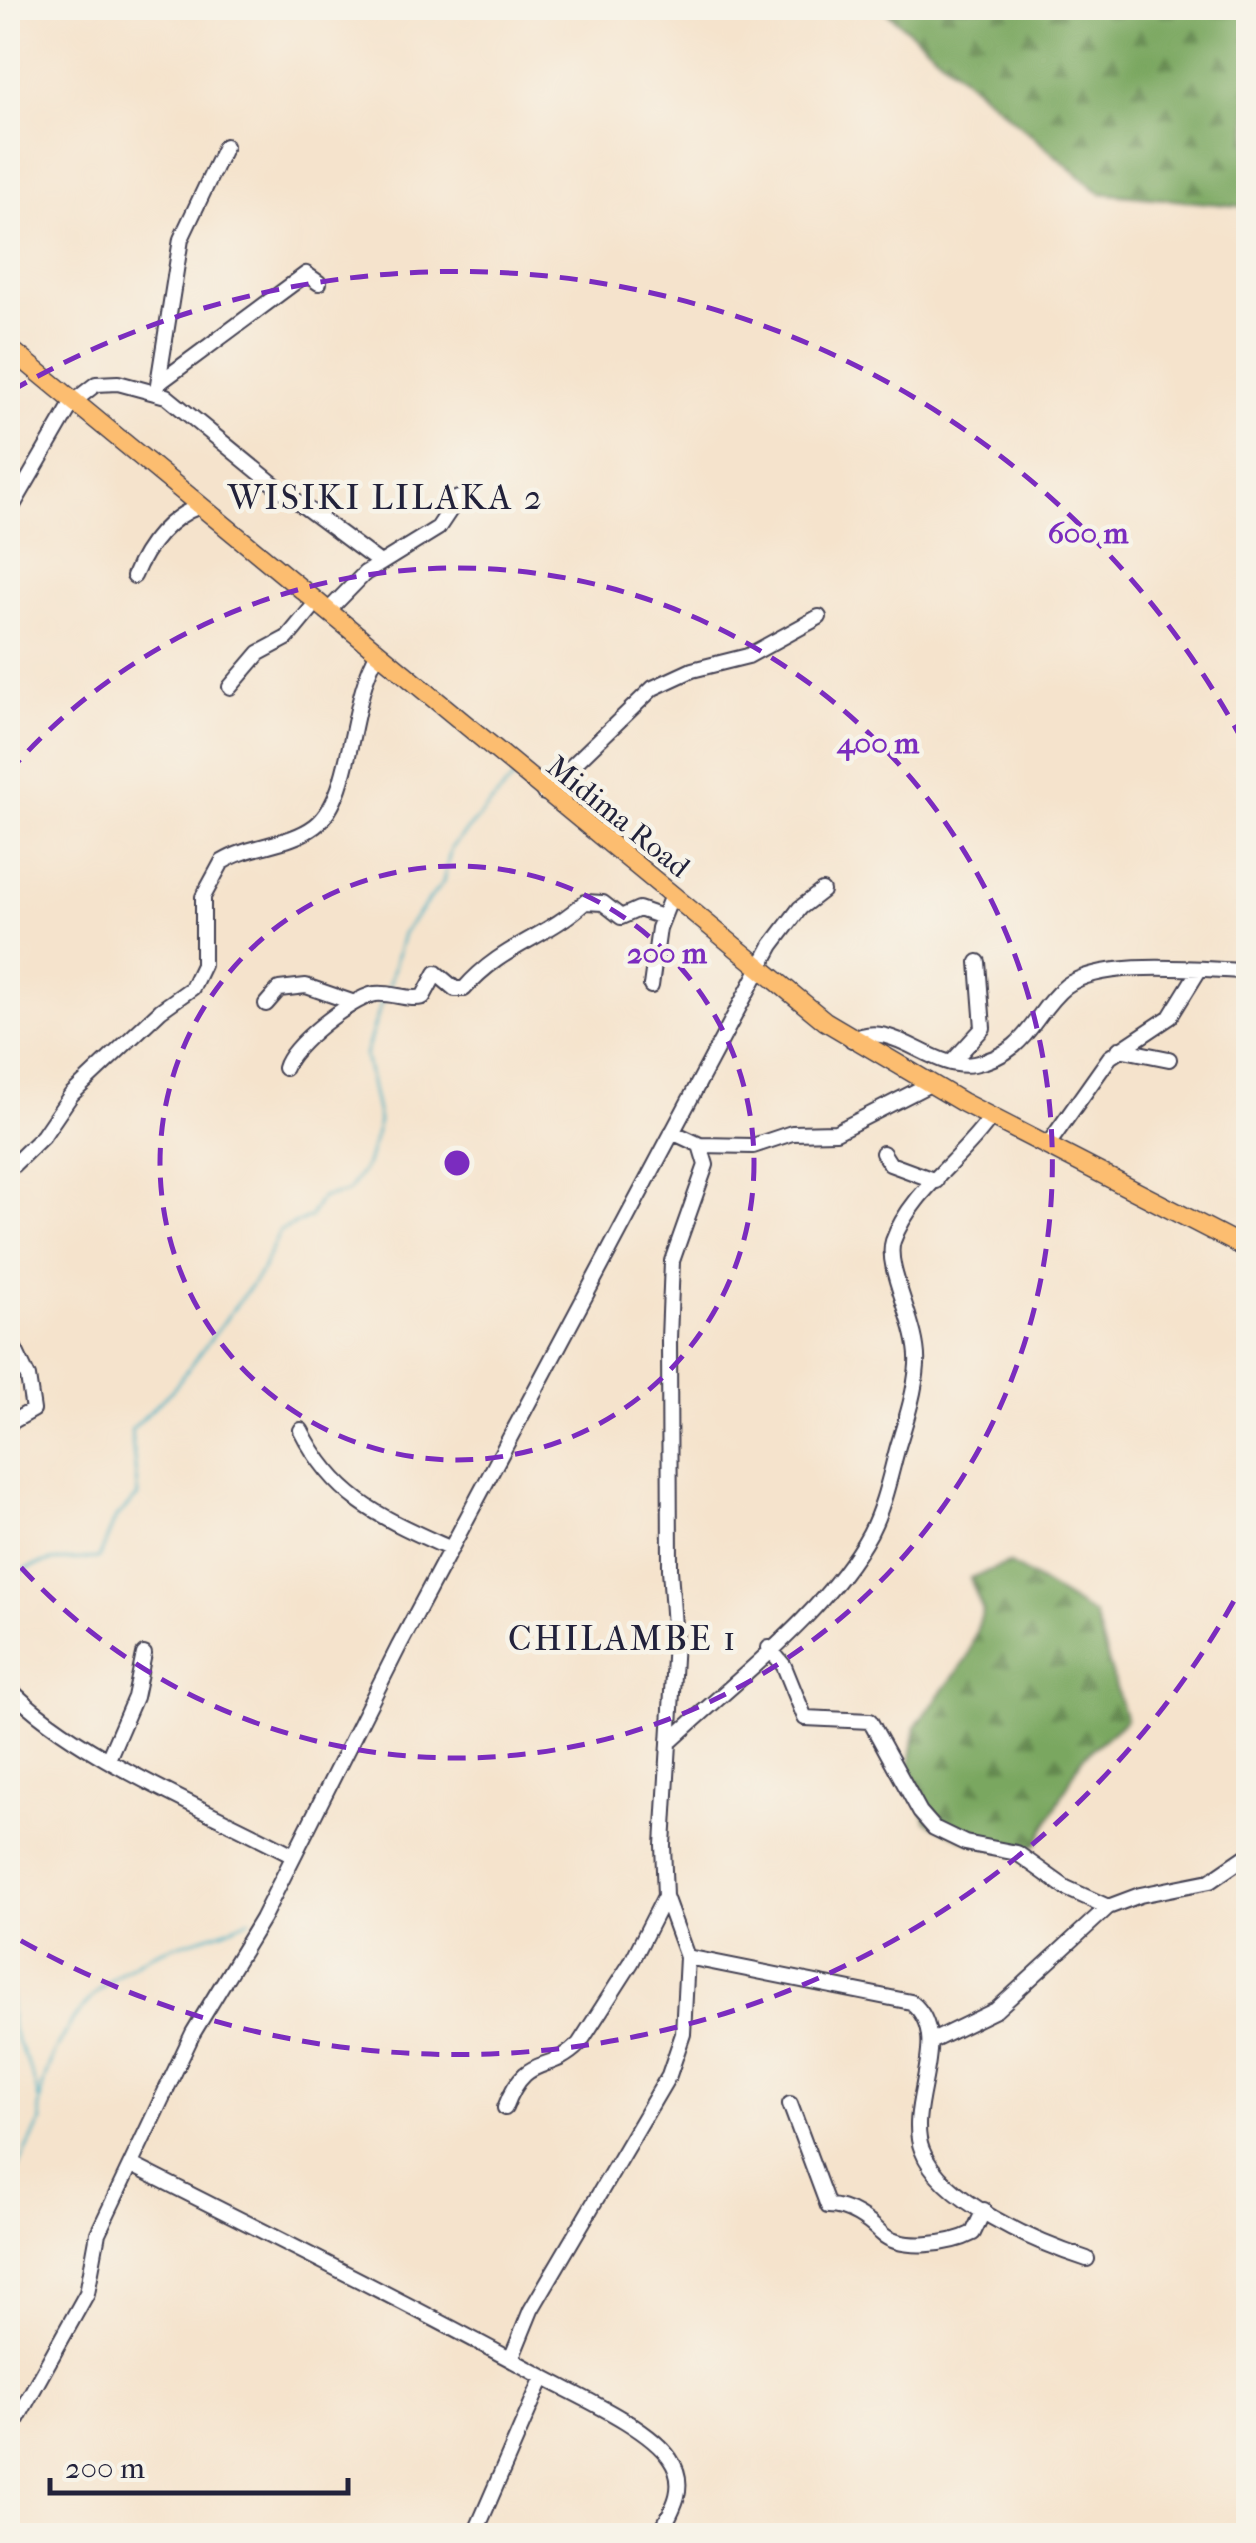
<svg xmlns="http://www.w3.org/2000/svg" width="1256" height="2543" font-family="'IM FELL French Canon',serif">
<defs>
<pattern id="forest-firs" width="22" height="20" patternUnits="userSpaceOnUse" patternTransform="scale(2.5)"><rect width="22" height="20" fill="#7aa760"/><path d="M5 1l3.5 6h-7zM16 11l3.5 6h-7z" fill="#648850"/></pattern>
</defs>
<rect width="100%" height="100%" fill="#f7f3e8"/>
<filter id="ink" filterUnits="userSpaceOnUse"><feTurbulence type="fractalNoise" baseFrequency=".01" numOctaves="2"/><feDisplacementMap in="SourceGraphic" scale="20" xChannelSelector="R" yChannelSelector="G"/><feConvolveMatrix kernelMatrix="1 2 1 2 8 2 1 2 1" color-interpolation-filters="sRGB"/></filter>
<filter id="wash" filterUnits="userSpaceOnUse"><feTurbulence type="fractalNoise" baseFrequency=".0048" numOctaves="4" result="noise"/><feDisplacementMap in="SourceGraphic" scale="40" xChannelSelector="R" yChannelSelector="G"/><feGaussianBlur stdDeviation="2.25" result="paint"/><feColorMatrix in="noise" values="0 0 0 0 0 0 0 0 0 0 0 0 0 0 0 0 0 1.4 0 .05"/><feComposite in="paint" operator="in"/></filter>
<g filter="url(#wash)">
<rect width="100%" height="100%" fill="#f5e3cc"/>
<!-- forest -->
<path fill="url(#forest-firs)" stroke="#4e644e" stroke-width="2.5" d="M 882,8 L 1248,8 L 1248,207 L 1100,193 Z
M 1009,1563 L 1094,1615 L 1126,1720 L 1082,1758 L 1036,1845 C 1000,1859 958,1838 926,1821 L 910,1765 L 916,1726 L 967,1659 L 983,1611 L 970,1578 Z"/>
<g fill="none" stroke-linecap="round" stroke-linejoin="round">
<!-- stream -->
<path stroke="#42adc1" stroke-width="2.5" d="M 388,990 L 403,933 L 443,882 L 451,848 L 514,778
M 8,1598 L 21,1570 L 51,1561 L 99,1558 L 116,1517 L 138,1496 L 131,1430 L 174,1388 L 261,1272 L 280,1231 L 310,1217 L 321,1198 L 347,1192 L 367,1164 L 379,1121 L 365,1055 L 382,1001
M 8,1962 C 14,1985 6,2011 14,2032 C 22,2057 35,2073 38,2099
M 39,2108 C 48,2031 103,1969 177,1945 C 203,1937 226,1932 250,1919
M 8,2188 L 41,2121 L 39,2107"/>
</g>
</g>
<g filter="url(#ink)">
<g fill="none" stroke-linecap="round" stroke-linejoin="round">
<!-- minor casing -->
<g stroke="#423f51" stroke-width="18">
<path id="minor" d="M 159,383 L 306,274 L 319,283
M 157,390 L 181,239 L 225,146
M 8,514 L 73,402 L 96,384 L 118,383 L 166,396 L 271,482 L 380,563
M 134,576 C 146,546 169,517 200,506
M 327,612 L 365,573 L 438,528 L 458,498
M 230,687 L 259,653 L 287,638 L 316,603
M 544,793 L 653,688 L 692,670 L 748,656 L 819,617
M 651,986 L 659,928 L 672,895
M 266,1004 L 279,989 L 306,986 L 352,1002
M 852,1040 C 893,1017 931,1072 974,1064 C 1030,1053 1032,1013 1066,986 C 1104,958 1202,970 1248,971
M 1119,1049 L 1169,1059
M 952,1062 L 983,1028 L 978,962
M 285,1068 C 291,1046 351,998 375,994 C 392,992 407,1001 423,997 L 436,973 L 455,989 L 464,989 C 502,945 546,938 585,902 L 603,903 L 621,917 L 639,909 L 662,917
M 672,1132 L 700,1145 L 753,1146 L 792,1133 L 836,1132 L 930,1084
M 1047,1146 L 1110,1057 L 1170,1017 L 1199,970
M 883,1153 L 890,1164 L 936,1181
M 8,1170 L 43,1136 L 71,1095 L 161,1010 L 192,988 L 203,965 L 203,897 L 222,862 C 251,844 288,846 315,826 C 354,796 349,699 378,653
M 8,1335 L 28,1377 L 33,1410 L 8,1424
M 301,1430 C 336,1500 383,1518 451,1549
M 769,1648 L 784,1666 L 805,1718 L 870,1721 L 920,1812 L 934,1828 L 965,1843 L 1017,1853 L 1066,1888 L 1108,1907
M 8,1687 C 74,1756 207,1809 293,1855
M 672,1740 C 736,1680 828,1611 870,1533 C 884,1506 890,1475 898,1446 C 906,1420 915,1393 917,1365 C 920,1326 884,1269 893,1241 C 910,1192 963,1159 991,1117
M 109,1757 L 135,1697 L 144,1654
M 687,1957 L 911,2002 C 955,2037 904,2105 922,2150 C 941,2202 1038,2243 1087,2259
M 930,2042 L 996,2010 L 1108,1907 L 1140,1895 L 1210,1881 L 1248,1855
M 790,2104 L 828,2206 C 849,2206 869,2221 881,2233 C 901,2252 952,2244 973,2233 L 984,2210
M 505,2108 C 527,2050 547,2076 579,2044 L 631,1963 L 665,1896
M 132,2165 C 270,2235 408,2303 543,2377 C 578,2396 649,2427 670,2459 C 689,2486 672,2511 658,2536
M 511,2359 L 531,2310 L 669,2075 L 683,2034 L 687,1957 L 665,1896 L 663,1845 L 675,1641 L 670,1569 L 669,1339 L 672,1261 L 706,1165 L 700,1145
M 8,2435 L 87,2293 L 98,2233 L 193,2033 L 262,1919 L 399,1646 L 772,945 L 800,908 L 822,891
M 474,2536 L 543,2377"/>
</g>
<!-- major casing -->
<g stroke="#423f51" stroke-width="21">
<path id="major" d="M 8,347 L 825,1021 L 962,1102 L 1248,1249"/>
</g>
<!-- minor -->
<use href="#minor" stroke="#fff" stroke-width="14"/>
<!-- major -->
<use href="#major" stroke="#fcbd6f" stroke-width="18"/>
</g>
</g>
<!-- distance rings -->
<g fill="none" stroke="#7b2cbf" stroke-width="5" stroke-dasharray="18 12">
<circle cx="457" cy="1163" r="297"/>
<path d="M8 773A595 595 0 1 1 8 1553"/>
<path d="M1248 1575A892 892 0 0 1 11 1935M11 391A892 892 0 0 1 1248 751"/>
</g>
<g text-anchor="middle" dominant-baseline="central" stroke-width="9" stroke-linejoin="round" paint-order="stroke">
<!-- street labels -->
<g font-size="30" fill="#22223b" stroke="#f7f3e8">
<text transform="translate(618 817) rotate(39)">Midima Road</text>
</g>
<!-- quarter labels -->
<g font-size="35" letter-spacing="2.5" fill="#22223b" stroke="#f7f3e8">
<text x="386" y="497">WISIKI LILAKA 2</text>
<text x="623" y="1638">CHILAMBE 1</text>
</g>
</g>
<circle cx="457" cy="1163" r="15" fill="#7b2cbf" stroke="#f7f3e8" stroke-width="5"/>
<g font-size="30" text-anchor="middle" font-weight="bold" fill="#7b2cbf" stroke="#f7f3e8" stroke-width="9" stroke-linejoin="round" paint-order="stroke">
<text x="1088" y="543">600 m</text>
<text x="878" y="753">400 m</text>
<text x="667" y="963">200 m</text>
</g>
<!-- margin -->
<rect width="1256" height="2543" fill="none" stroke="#f7f3e8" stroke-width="40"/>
<!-- scale -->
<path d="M50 2478v15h298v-15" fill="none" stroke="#22223b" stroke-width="5"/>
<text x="65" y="2478" font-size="30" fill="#22223b" stroke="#f7f3e8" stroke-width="8" paint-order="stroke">200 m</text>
</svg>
